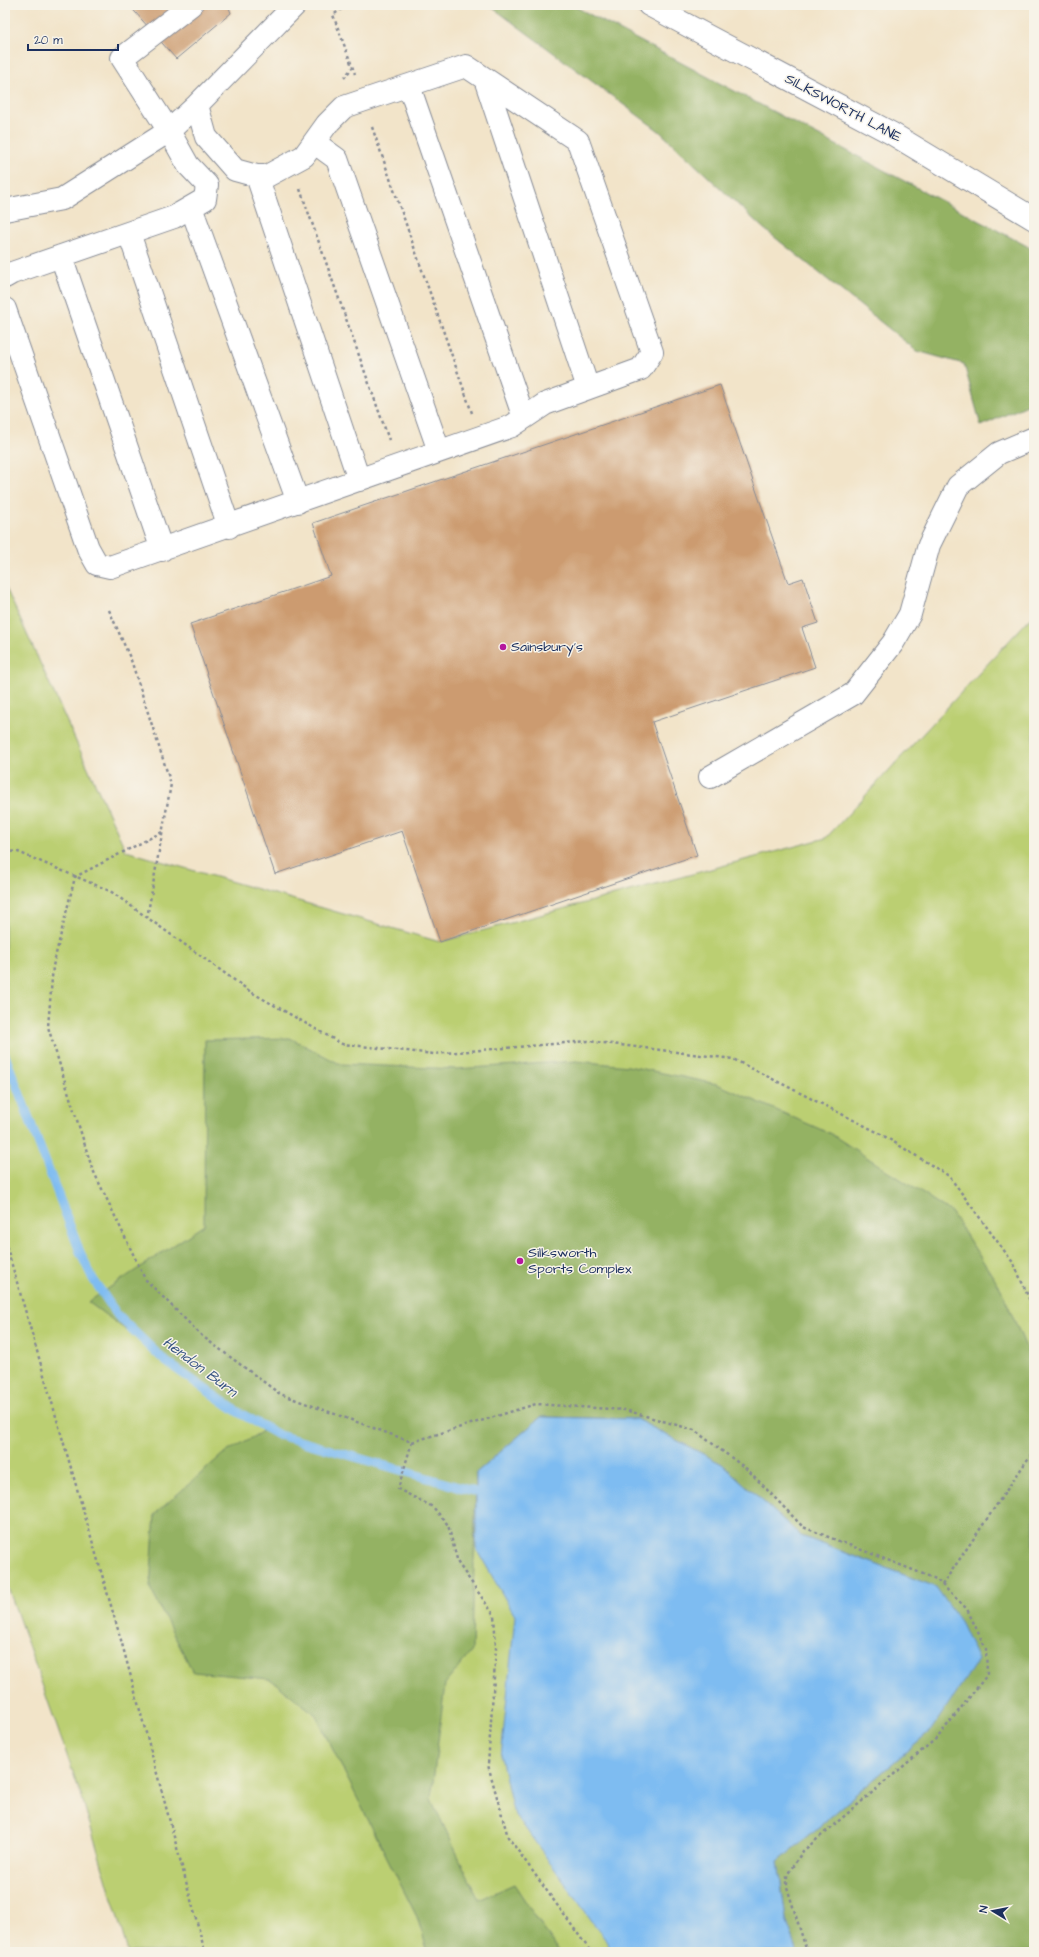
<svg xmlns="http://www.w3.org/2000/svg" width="1039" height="1957" font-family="'Architects Daughter',sans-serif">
<rect width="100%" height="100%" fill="#f7f3e8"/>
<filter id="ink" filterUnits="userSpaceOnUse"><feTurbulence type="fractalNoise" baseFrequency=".025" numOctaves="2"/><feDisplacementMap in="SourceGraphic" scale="8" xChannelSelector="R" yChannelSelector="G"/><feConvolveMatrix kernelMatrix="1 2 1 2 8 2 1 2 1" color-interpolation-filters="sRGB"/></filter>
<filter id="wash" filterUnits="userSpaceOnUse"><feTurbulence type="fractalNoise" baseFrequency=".012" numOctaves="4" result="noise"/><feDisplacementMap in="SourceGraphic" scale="16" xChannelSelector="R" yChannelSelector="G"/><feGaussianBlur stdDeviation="0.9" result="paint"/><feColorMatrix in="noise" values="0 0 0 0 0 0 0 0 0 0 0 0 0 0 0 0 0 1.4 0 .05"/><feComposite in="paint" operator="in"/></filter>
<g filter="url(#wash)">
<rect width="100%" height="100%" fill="#f2e4c9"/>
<!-- green -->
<path fill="#bbcf72" stroke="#6b7f68" d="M 5,586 L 126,851 L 440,942 L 826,838 L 1034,614 L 1034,1952 L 128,1952 L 82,1798 L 5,1579 Z"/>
<!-- forest -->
<path fill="#94b264" stroke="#587061" d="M 489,5 L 572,5 L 1027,246 L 1034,251 L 1034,402 L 981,426 L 964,364 L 917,351 L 763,228 L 659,131 Z
M 290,1038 L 340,1064 L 456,1069 L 576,1061 L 628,1066 L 717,1084 L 831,1134 L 951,1212 L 1001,1289 L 1034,1366 L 1034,1952 L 798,1952 L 786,1920 L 778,1862 L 931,1730 L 936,1587 L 801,1536 L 722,1464 L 636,1419 L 541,1417 L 476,1473 L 472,1651 L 445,1684 L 431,1799 L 479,1900 L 514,1884 L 559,1952 L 428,1952 L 417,1917 L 315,1714 L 270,1679 L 193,1672 L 150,1588 L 155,1514 L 223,1454 L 263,1431 L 88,1302 L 204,1225 L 205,1040 Z"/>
<!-- water -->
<path fill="#7ebcf1" stroke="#4c76a8" d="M 541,1417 L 636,1419 L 722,1464 L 801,1536 L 936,1587 L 961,1623 L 978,1660 L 931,1730 L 778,1862 L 786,1920 L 798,1952 L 612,1952 L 605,1939 L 513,1811 L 501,1757 L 515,1616 L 476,1548 L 476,1473 Z"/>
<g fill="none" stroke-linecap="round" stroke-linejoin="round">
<!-- stream -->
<path stroke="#7ebcf1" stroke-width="9" d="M 5,1055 L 80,1252 L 93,1279 L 118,1316 L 165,1361 L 238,1412 L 279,1435 L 476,1492"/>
</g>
<g id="blocks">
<!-- building -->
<path fill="#cc9b70" d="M 129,5 L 228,5 L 231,13 L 176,59 Z
M 720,385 L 788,583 L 803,578 L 818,623 L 802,628 L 815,667 L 652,722 L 697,855 L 440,942 L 402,831 L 275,874 L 190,624 L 331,576 L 313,523 Z"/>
</g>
</g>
<g filter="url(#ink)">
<use href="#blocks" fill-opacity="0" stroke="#868a94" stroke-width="1"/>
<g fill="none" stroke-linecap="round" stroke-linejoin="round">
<!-- minor casing -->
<g stroke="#868a94" stroke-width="24">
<path id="minor" d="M 649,5 L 891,133 L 1034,219
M 485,79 L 588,388
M 409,86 L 524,418
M 315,143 L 337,159 L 439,451
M 257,176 L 359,480
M 191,207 L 298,502
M 5,210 L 62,199 L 169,131 L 197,105 L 295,5
M 129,233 L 229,527
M 61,256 L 162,550
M 5,277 L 12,273 L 174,217 L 205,199 L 207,185 L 188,165 L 169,131 L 122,58 L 191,5
M 5,309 L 88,548 L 97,564 L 110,567 L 512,426 L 545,404 L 641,369 L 652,352 L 578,141 L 466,66 L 344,107 L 327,124 L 304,156 L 267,176 L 257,176 L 235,170 L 206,137 L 197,105
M 710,777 L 853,694 L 893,643 L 910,614 L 929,545 L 958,486 L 999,453 L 1034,438"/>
</g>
<!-- path -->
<path stroke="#868a94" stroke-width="2.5" stroke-dasharray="3 3" stroke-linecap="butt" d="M 347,5 L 333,15 L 355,74
M 344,78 L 352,68
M 372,127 L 472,413
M 300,189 L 389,440
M 109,610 L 131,660 L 171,784 L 147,918
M 162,832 L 75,877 L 53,966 L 48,1027 L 92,1168 L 145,1279 L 202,1336 L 280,1394 L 412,1442 L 536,1404 L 625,1410 L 694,1430 L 748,1470 L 803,1527 L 936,1579 L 967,1609 L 986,1649 L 987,1675 L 938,1737 L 803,1851 L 787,1875 L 787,1887 L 807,1952
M 5,851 L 18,852 L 110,891 L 251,992 L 342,1044 L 434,1054 L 588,1041 L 733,1059 L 879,1133 L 949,1176 L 1014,1264 L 1034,1310
M 5,1241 L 121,1640 L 205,1952
M 412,1442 L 398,1489 L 433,1507 L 448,1525 L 458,1563 L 494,1615 L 496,1648 L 488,1765 L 508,1837 L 591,1952
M 942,1585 L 1034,1450"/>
<!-- minor -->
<use href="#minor" stroke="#fff" stroke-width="22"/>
</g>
</g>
<!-- markers -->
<g fill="#b5179e" stroke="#f7f3e8" stroke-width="1.5">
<circle cx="503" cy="647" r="4"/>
<circle cx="520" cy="1261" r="4"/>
</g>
<g text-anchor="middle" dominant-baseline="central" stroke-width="3" stroke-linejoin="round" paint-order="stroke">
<!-- street labels -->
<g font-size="14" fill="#1b2f5e" stroke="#f7f3e8">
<text transform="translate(843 108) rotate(28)">SILKSWORTH LANE</text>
</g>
<!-- poi labels -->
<g font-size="14" fill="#1b2f5e" stroke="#f7f3e8" text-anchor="start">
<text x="511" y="647">Sainsbury's</text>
<text x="528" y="1253">Silksworth<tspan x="528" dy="16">Sports Complex</tspan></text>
</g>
<!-- water labels -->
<g font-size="15" font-style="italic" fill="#345283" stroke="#f7f3e8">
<text transform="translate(200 1367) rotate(37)">Hendon Burn</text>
</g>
</g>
<!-- margin -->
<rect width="1039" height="1957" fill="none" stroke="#f7f3e8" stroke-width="20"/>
<!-- north arrow -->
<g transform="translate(993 1911) rotate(280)" stroke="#f7f3e8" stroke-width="3" paint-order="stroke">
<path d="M0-3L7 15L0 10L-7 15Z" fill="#1b2f5e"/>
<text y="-6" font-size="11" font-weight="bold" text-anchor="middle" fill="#1b2f5e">N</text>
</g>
<!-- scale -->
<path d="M28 44v6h90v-6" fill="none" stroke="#1b2f5e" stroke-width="2"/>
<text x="34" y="44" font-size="12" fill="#1b2f5e" stroke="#f7f3e8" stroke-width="3" paint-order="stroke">20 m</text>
</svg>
